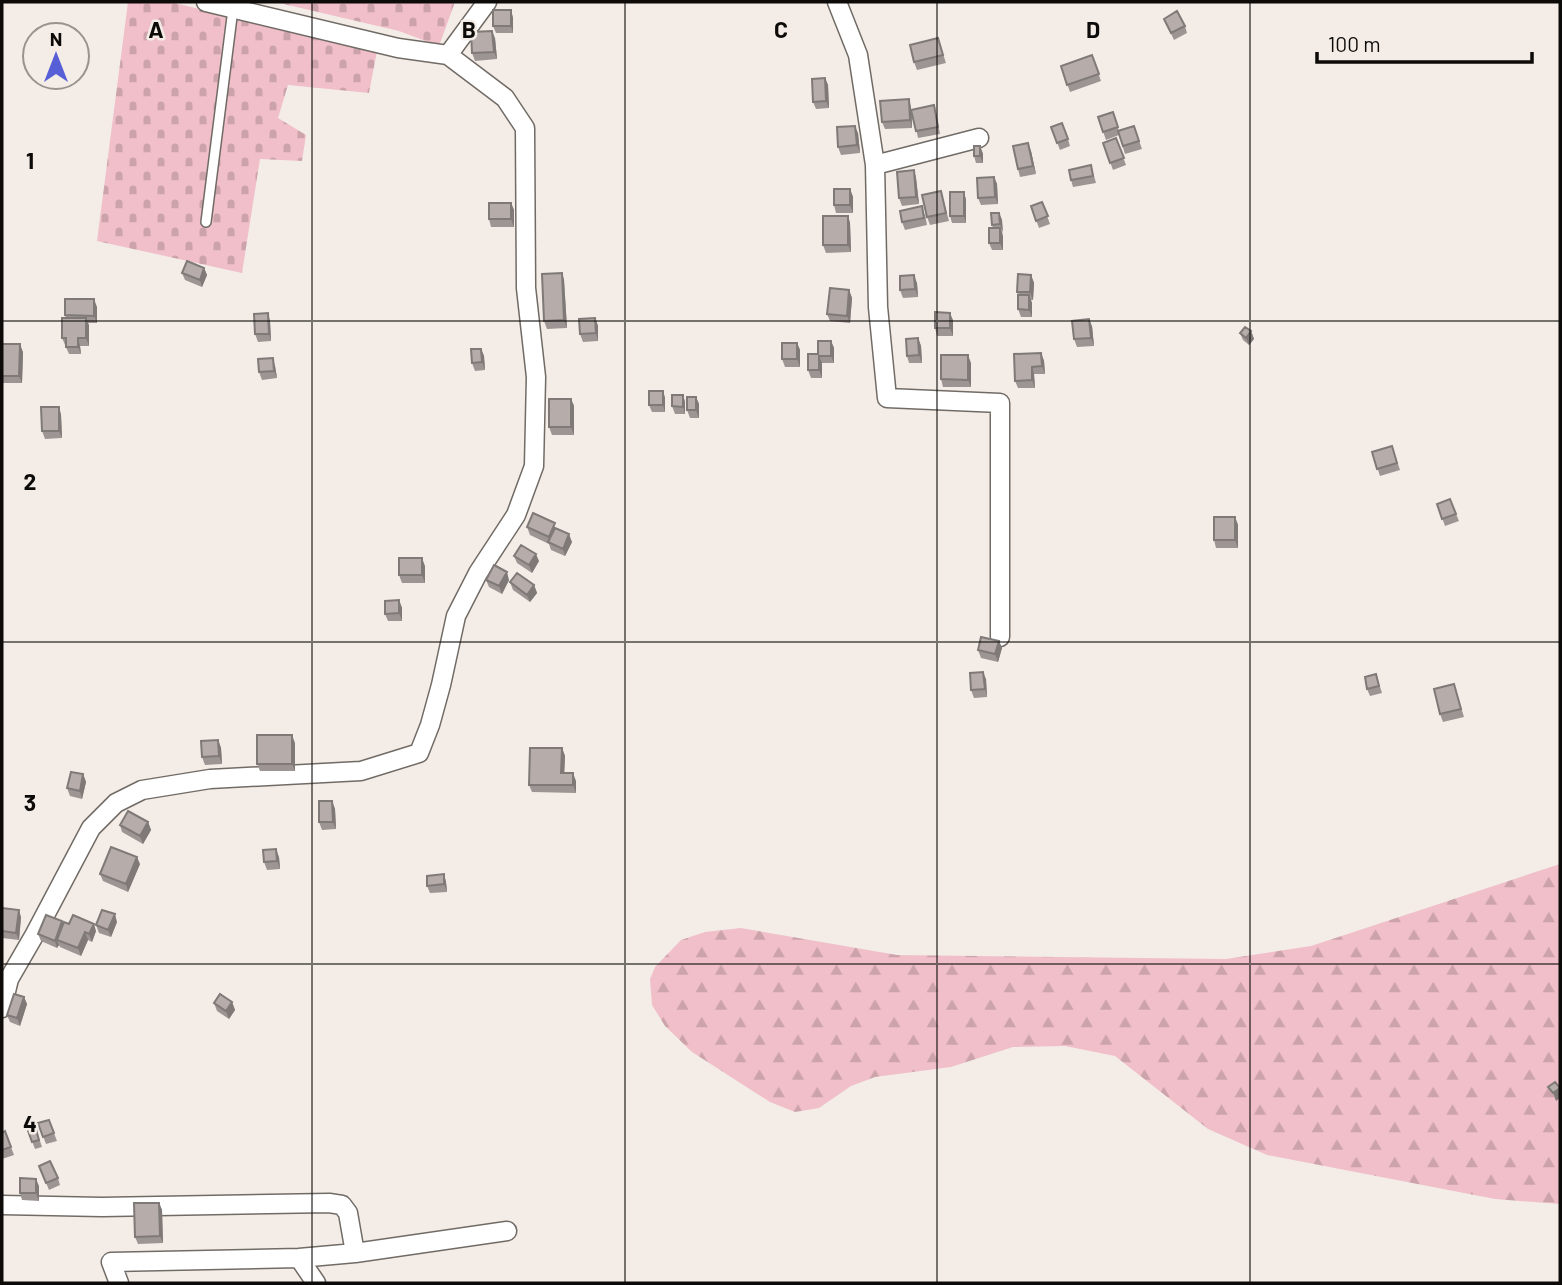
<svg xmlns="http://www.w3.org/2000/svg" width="1562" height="1285" font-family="Barlow,sans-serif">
<defs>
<pattern id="forest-firs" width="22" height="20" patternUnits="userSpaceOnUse" patternTransform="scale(1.75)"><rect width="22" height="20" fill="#f0bfc9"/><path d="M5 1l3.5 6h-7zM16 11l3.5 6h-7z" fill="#cda3ab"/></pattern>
<pattern id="cemetery-stones" width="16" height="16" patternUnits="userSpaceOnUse" patternTransform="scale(1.75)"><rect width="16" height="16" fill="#f0bfc9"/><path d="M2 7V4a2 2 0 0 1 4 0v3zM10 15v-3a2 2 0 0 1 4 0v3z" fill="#cda3ab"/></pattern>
</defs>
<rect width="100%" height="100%" fill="#f4ede7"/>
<!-- forest -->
<path fill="url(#forest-firs)" d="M 1560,864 L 1560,1204 L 1495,1199 L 1267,1155 L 1208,1129 L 1115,1056 L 1065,1046 L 1013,1047 L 951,1067 L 875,1077 L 851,1086 L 819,1108 L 795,1112 L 770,1102 L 692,1052 L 665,1026 L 652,1005 L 650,979 L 655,967 L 681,940 L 705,932 L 741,928 L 897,955 L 1226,959 L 1311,946 Z"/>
<!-- cemetery -->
<path fill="url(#cemetery-stones)" d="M 128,2 L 170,2 L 377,51 L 369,93 L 288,85 L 278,118 L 306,135 L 302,161 L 260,159 L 242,273 L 97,241 Z
M 275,2 L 455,2 L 439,46 L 399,31 Z"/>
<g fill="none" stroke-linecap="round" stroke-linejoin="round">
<!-- service casing -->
<g stroke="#716b66" stroke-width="12">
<path id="service" d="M 206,222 L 233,9"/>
</g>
<!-- minor casing -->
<g stroke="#716b66" stroke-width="21">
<path id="minor" d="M 837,2 L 858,55 L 875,165 L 878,307 L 887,398 L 1000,403 L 1000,637
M 448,55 L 487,2
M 875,165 L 979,138
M 2,1008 L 9,979 L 35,934 L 91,828 L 116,803 L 142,790 L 210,779 L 361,771 L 419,753 L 430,725 L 441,685 L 456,616 L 478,573 L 516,515 L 534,466 L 536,377 L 526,288 L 525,128 L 505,98 L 448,55 L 398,48 L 206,2
M 2,1205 L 102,1207 L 329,1203 L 342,1205 L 348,1213 L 355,1253
M 299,1258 L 355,1253 L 507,1231
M 119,1283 L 111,1262 L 299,1258 L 316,1283"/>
</g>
<!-- service -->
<use href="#service" stroke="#fff" stroke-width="9"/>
<!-- minor -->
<use href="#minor" stroke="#fff" stroke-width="18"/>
</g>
<!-- wall -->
<path fill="#9d9593" d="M 511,10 L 513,18 L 513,33 L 496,33 L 493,26 Z
M 1164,19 L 1185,26 L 1187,33 L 1174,40 Z
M 495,38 L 497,59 L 475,61 L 472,53 Z
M 938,38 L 946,63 L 917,70 L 914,62 Z
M 1092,55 L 1101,81 L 1070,92 L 1061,66 Z
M 825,78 L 828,85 L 829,108 L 816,109 L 813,102 Z
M 911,107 L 911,110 L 936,113 L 940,134 L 918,138 L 912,110 L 912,128 L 885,129 L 882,122 Z
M 1113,112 L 1119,131 L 1134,126 L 1142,149 L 1125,154 L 1119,135 L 1106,140 L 1098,117 Z
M 1051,127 L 1068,139 L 1070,146 L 1060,150 Z
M 858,133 L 860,153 L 841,155 L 838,147 Z
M 1116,138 L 1126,165 L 1113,170 L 1103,143 Z
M 980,146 L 983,154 L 983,163 L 976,163 L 974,156 Z
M 1031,151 L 1036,174 L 1020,177 L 1018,169 Z
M 1091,165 L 1096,183 L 1073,187 L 1071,180 Z
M 914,170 L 916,178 L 919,204 L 902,206 L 899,198 Z
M 994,177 L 997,184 L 998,204 L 981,205 L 978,198 Z
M 850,189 L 853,197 L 853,213 L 836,213 L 834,205 Z
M 941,191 L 949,221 L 930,225 L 927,217 Z
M 964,192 L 966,200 L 966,223 L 952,223 L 950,216 Z
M 1042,202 L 1050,224 L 1039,228 L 1031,206 Z
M 511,203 L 514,210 L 514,227 L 491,227 L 489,219 Z
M 999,213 L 1002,220 L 1003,250 L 992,250 L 989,243 L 993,228 L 992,225 Z
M 925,214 L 927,225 L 905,230 L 902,222 Z
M 848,216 L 850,223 L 851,252 L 826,253 L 823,245 Z
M 204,268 L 207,275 L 202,287 L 185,280 L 182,273 Z
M 562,273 L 564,280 L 567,328 L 547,329 L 544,321 Z
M 1031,275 L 1034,283 L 1033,300 L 1031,300 L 1032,303 L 1032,317 L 1021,317 L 1018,309 L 1018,295 L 1017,292 Z
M 917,283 L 918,297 L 903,298 L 900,290 Z
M 849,290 L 852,298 L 850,323 L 830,321 L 827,314 Z
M 97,307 L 97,323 L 88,323 L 89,346 L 80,346 L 81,354 L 69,354 L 62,338 L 66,318 L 65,315 Z
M 595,318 L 598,326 L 598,341 L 583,342 L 580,334 Z
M 953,320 L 953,336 L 937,336 L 935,328 Z
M 270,321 L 271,341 L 258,342 L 255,334 Z
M 1092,326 L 1094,346 L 1077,347 L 1074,339 Z
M 1251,331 L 1254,339 L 1249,345 L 1243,340 L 1240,333 Z
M 918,338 L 921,346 L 922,363 L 909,363 L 907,356 Z
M 831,341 L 834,348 L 834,363 L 822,363 L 822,378 L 811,378 L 808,370 Z
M 797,343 L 800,350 L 800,367 L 785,367 L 782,359 Z
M 2,344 L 23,352 L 22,383 L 2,383 Z
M 481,349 L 484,356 L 485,370 L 475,371 L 472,363 Z
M 1041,353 L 1044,361 L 1045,374 L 1034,374 L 1035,388 L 1018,388 L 1015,381 Z
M 971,363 L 971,387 L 943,387 L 941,379 Z
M 275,366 L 277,378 L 262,380 L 259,372 Z
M 663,391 L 665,398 L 665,412 L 652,412 L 649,405 Z
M 683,395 L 685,402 L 685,414 L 675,414 L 672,406 Z
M 696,397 L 699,404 L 699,418 L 690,418 L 687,410 Z
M 571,399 L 574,406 L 574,435 L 552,435 L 549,427 Z
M 59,407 L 61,415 L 62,438 L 45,439 L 42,431 Z
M 1392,446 L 1400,470 L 1380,476 L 1372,452 Z
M 1450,499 L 1459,521 L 1445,526 L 1437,504 Z
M 1235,517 L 1238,525 L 1238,548 L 1216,548 L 1214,540 Z
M 527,527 L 557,530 L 572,542 L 565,556 L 551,550 L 549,544 L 530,535 Z
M 514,556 L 539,561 L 532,573 L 517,563 Z
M 425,566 L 425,583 L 402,583 L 399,575 Z
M 486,580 L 509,580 L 502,594 L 489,587 Z
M 510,582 L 534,585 L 537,593 L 530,602 L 513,590 Z
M 399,600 L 402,608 L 402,621 L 388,621 L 385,614 Z
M 999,641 L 1002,648 L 998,662 L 981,658 L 978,650 Z
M 1376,674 L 1382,693 L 1370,696 L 1367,689 Z
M 986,679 L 987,697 L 974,698 L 971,690 Z
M 1454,684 L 1464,717 L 1443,722 L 1440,714 Z
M 218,740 L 221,748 L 222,764 L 205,765 L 202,757 Z
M 295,743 L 295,771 L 260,771 L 257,764 Z
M 562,748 L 565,756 L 564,773 L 576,781 L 576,793 L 532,792 L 529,785 Z
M 83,774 L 86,782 L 82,799 L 70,796 L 67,788 Z
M 332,801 L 335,809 L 336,829 L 322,830 L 319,822 Z
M 148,822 L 151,830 L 143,844 L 122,832 L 120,825 Z
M 279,857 L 280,869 L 267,870 L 264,862 Z
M 140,864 L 128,892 L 103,881 L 100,874 Z
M 444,874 L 446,882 L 447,892 L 430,893 L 427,886 Z
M 2,908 L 21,917 L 19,940 L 2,938 Z
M 62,921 L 63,924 L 96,931 L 92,942 L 88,940 L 81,956 L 60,947 L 59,945 L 57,948 L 41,941 L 38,934 Z
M 117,922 L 111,937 L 99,933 L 96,925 Z
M 24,997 L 27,1004 L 20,1026 L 10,1022 L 7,1015 Z
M 232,1002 L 235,1010 L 229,1019 L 217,1011 L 214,1003 Z
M 49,1120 L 57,1141 L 46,1144 L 38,1123 Z
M 35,1126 L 42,1147 L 35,1149 L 27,1128 Z
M 5,1131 L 14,1155 L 2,1159 L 2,1133 Z
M 39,1166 L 58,1178 L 60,1185 L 49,1190 Z
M 39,1186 L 39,1201 L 22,1200 L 20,1193 Z
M 159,1203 L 162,1210 L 163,1243 L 138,1244 L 135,1237 Z"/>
<!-- shaded-wall -->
<path fill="#7f7978" d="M 511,10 L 513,18 L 513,33 L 511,26 Z
M 492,31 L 495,38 L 497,59 L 494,52 Z
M 825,78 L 828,85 L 829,108 L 826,101 Z
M 909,99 L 911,107 L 912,128 L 910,120 Z
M 855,126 L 858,133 L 860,153 L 857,145 Z
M 1028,143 L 1031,151 L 1036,174 L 1033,166 Z
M 980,146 L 983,154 L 983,163 L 980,156 Z
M 914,170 L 916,178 L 919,204 L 916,197 Z
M 994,177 L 997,184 L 998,204 L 995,197 Z
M 850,189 L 853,197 L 853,213 L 850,205 Z
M 964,192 L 966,200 L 966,223 L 964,216 Z
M 511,203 L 514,210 L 514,227 L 511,219 Z
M 999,213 L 1002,220 L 1003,232 L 1000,224 Z
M 848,216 L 850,223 L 851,252 L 848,245 Z
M 1000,228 L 1003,236 L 1003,250 L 1000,243 Z
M 204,268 L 207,275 L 202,287 L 200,280 Z
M 562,273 L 564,280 L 567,328 L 564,320 Z
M 914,275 L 917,283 L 918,297 L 915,289 Z
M 1031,275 L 1034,283 L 1033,300 L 1030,292 Z
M 849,290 L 852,298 L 850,323 L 847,316 Z
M 1029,295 L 1032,303 L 1032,317 L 1029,310 Z
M 94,299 L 97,307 L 97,323 L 94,316 Z
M 268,313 L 270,321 L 271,341 L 269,334 Z
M 950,313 L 953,320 L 953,336 L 950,328 Z
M 86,318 L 89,325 L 89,346 L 86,338 Z
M 595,318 L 598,326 L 598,341 L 596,333 Z
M 1089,319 L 1092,326 L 1094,346 L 1091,338 Z
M 1251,331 L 1254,339 L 1249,345 L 1246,338 Z
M 78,338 L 80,346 L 81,354 L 78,347 Z
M 918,338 L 921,346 L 922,363 L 919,355 Z
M 831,341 L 834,348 L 834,363 L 831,356 Z
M 797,343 L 800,350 L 800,367 L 797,359 Z
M 20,344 L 23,352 L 22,383 L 19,376 Z
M 481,349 L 484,356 L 485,370 L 482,362 Z
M 1041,353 L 1044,361 L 1045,374 L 1042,366 Z
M 968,355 L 971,363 L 971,387 L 968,380 Z
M 819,356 L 822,363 L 822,378 L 819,370 Z
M 273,358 L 275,366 L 277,378 L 274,371 Z
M 1032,367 L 1034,374 L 1035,388 L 1032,380 Z
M 663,391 L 665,398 L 665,412 L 663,405 Z
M 683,395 L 685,402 L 685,414 L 683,407 Z
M 696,397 L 699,404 L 699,418 L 696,410 Z
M 571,399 L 574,406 L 574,435 L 571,427 Z
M 59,407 L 61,415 L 62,438 L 59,431 Z
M 1235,517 L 1238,525 L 1238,548 L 1235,540 Z
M 569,534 L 572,542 L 565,556 L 563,549 Z
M 536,554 L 539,561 L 532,573 L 529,565 Z
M 422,558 L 425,566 L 425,583 L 422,575 Z
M 507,572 L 509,580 L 502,594 L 499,586 Z
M 534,585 L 537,593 L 530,602 L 527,595 Z
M 399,600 L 402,608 L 402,621 L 399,613 Z
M 999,641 L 1002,648 L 998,662 L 995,654 Z
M 983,672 L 986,679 L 987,697 L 985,689 Z
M 292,735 L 295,743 L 295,771 L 292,764 Z
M 218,740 L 221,748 L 222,764 L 219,756 Z
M 562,748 L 565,756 L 564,780 L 561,773 Z
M 573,773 L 576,781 L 576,793 L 573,785 Z
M 83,774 L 86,782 L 82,799 L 80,791 Z
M 332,801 L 335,809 L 336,829 L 333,822 Z
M 148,822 L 151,830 L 143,844 L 140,836 Z
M 276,849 L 279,857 L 280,869 L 277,861 Z
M 137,857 L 140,864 L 128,892 L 126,884 Z
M 444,874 L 446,882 L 447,892 L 444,884 Z
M 19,910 L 21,917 L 19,940 L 16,933 Z
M 115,914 L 117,922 L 111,937 L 108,930 Z
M 62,921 L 65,929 L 57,940 L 59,945 L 57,948 L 55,941 Z
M 94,924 L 96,931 L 92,942 L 89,934 Z
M 85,932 L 88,940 L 81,956 L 78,948 Z
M 24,997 L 27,1004 L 20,1026 L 17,1018 Z
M 232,1002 L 235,1010 L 229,1019 L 226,1011 Z
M 1560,1088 L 1560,1098 L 1556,1101 L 1553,1093 Z
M 36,1179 L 39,1186 L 39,1201 L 36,1193 Z
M 159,1203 L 162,1210 L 163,1243 L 160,1236 Z"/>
<!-- building -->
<path fill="#b6adab" stroke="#7f7978" stroke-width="2" d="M 493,10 L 511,10 L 511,26 L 493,26 Z
M 1177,11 L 1185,26 L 1171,33 L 1164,19 Z
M 492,31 L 494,52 L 472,53 L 471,32 Z
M 938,38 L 943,55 L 914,62 L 910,45 Z
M 1092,55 L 1099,74 L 1067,85 L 1061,66 Z
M 825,78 L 826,101 L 813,102 L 812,79 Z
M 909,99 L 910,120 L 882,122 L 880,101 Z
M 934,105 L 938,127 L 916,131 L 911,110 Z
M 1113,112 L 1118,127 L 1103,132 L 1098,117 Z
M 1062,123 L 1068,139 L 1057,143 L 1051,127 Z
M 855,126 L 857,145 L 838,147 L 837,127 Z
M 1134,126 L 1139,141 L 1123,146 L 1118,131 Z
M 1116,138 L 1124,158 L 1110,163 L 1103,143 Z
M 1028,143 L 1033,166 L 1018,169 L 1013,146 Z
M 974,146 L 980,146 L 980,156 L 974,156 Z
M 1091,165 L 1093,176 L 1071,180 L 1069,170 Z
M 914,170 L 916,197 L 899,198 L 897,172 Z
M 994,177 L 995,197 L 978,198 L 977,178 Z
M 834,189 L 850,189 L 850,205 L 834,205 Z
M 941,191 L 946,213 L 927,217 L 922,195 Z
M 950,192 L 964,192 L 964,216 L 950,216 Z
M 1042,202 L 1048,216 L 1036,221 L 1031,206 Z
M 489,203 L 511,203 L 511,219 L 489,219 Z
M 922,206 L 924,218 L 902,222 L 900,211 Z
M 991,213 L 999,213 L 1000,224 L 992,225 Z
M 823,216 L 848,216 L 848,245 L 823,245 Z
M 989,228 L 1000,228 L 1000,243 L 989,243 Z
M 187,261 L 204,268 L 200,280 L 182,273 Z
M 562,273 L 564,320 L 544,321 L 542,274 Z
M 1018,274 L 1031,275 L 1030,292 L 1017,292 Z
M 914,275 L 915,289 L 900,290 L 900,276 Z
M 830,288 L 849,290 L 847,316 L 827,314 Z
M 1018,295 L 1029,295 L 1029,310 L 1018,309 Z
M 65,299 L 94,299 L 94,316 L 65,315 Z
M 935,312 L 950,313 L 950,328 L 935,328 Z
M 268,313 L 269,334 L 255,334 L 254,314 Z
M 62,318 L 86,318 L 86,338 L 78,338 L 78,347 L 66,347 L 66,338 L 62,338 Z
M 595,318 L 596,333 L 580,334 L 579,319 Z
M 1089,319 L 1091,338 L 1074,339 L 1072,321 Z
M 1245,327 L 1251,331 L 1246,338 L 1240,333 Z
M 918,338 L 919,355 L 907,356 L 906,339 Z
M 818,341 L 831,341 L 831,356 L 819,356 L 819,370 L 808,370 L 808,354 L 818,354 Z
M 782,343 L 797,343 L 797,359 L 782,359 Z
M 2,344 L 20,344 L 19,376 L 2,376 Z
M 471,349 L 481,349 L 482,362 L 472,363 Z
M 1041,353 L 1042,366 L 1032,367 L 1032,380 L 1015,381 L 1014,354 Z
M 941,355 L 968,355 L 968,380 L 941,379 Z
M 273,358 L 274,371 L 259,372 L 258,359 Z
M 649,391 L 663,391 L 663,405 L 649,405 Z
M 672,395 L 683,395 L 683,407 L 672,406 Z
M 687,397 L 696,397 L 696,410 L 687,410 Z
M 549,399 L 571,399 L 571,427 L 549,427 Z
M 41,407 L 59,407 L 59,431 L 42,431 Z
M 1392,446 L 1397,463 L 1377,469 L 1372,452 Z
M 1450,499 L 1456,514 L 1442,519 L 1437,504 Z
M 533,513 L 555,523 L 549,537 L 527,527 Z
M 1214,517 L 1235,517 L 1235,540 L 1214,540 Z
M 555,528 L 569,534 L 563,549 L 548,542 Z
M 521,545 L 536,554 L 529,565 L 514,556 Z
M 399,558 L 422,558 L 422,575 L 399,575 Z
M 494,565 L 507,572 L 499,586 L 486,580 Z
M 517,573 L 534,585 L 527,595 L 510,582 Z
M 399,600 L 399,613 L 385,614 L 385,601 Z
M 981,637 L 999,641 L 995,654 L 978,650 Z
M 983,672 L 985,689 L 971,690 L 970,673 Z
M 1376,674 L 1379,686 L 1367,689 L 1365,677 Z
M 1454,684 L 1461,709 L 1440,714 L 1434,689 Z
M 257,735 L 292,735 L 292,764 L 257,764 Z
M 218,740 L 219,756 L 202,757 L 201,741 Z
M 530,748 L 562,748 L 561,773 L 573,773 L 573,785 L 529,785 Z
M 71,772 L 83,774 L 80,791 L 67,788 Z
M 319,801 L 332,801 L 333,822 L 319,822 Z
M 128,811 L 148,822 L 140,836 L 120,825 Z
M 111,847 L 137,857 L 126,884 L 100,874 Z
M 276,849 L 277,861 L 264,862 L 263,850 Z
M 444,874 L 444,884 L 427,886 L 427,876 Z
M 2,908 L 19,910 L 16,933 L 2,931 Z
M 102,910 L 115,914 L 108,930 L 96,925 Z
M 46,915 L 62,921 L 55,941 L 38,934 Z
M 73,915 L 94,924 L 89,934 L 85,932 L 78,948 L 57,940 L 64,922 L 69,924 Z
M 14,994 L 24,997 L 17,1018 L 7,1015 Z
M 220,994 L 232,1002 L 226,1011 L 214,1003 Z
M 1555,1082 L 1560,1088 L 1553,1093 L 1548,1087 Z
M 49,1120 L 54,1133 L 43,1137 L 38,1123 Z
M 35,1126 L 39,1140 L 32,1142 L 27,1128 Z
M 5,1131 L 11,1147 L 2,1150 L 2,1133 Z
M 50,1161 L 58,1178 L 46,1183 L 39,1166 Z
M 20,1178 L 36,1179 L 36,1193 L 20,1193 Z
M 134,1203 L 159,1203 L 160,1236 L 135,1237 Z"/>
<!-- grid -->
<path fill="none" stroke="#0d0b09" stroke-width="2" stroke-opacity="0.55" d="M 312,2 L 312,1283M 625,2 L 625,1283M 937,2 L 937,1283M 1250,2 L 1250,1283M 2,321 L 1560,321M 2,642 L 1560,642M 2,964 L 1560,964"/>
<g font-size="23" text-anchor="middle" font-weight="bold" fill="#0d0b09" stroke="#f4ede7" stroke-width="5" stroke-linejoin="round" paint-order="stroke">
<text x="156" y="38">A</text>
<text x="469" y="38">B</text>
<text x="781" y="38">C</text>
<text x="1093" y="38">D</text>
<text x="30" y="169">1</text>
<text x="30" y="490">2</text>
<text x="30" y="811">3</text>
<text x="30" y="1132">4</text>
</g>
<!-- border -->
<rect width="1562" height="1285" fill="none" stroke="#0d0b09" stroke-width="7"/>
<!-- north arrow -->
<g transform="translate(56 56)"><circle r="33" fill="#f4ede7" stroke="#98938e" stroke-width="2"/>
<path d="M0-5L12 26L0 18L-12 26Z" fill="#565fd6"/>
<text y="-10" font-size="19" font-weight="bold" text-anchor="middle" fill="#0d0b09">N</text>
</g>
<!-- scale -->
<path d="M1317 52v10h215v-10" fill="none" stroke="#0d0b09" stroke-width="3.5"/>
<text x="1328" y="52" font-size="21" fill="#0d0b09" stroke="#f4ede7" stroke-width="5" paint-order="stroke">100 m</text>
</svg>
